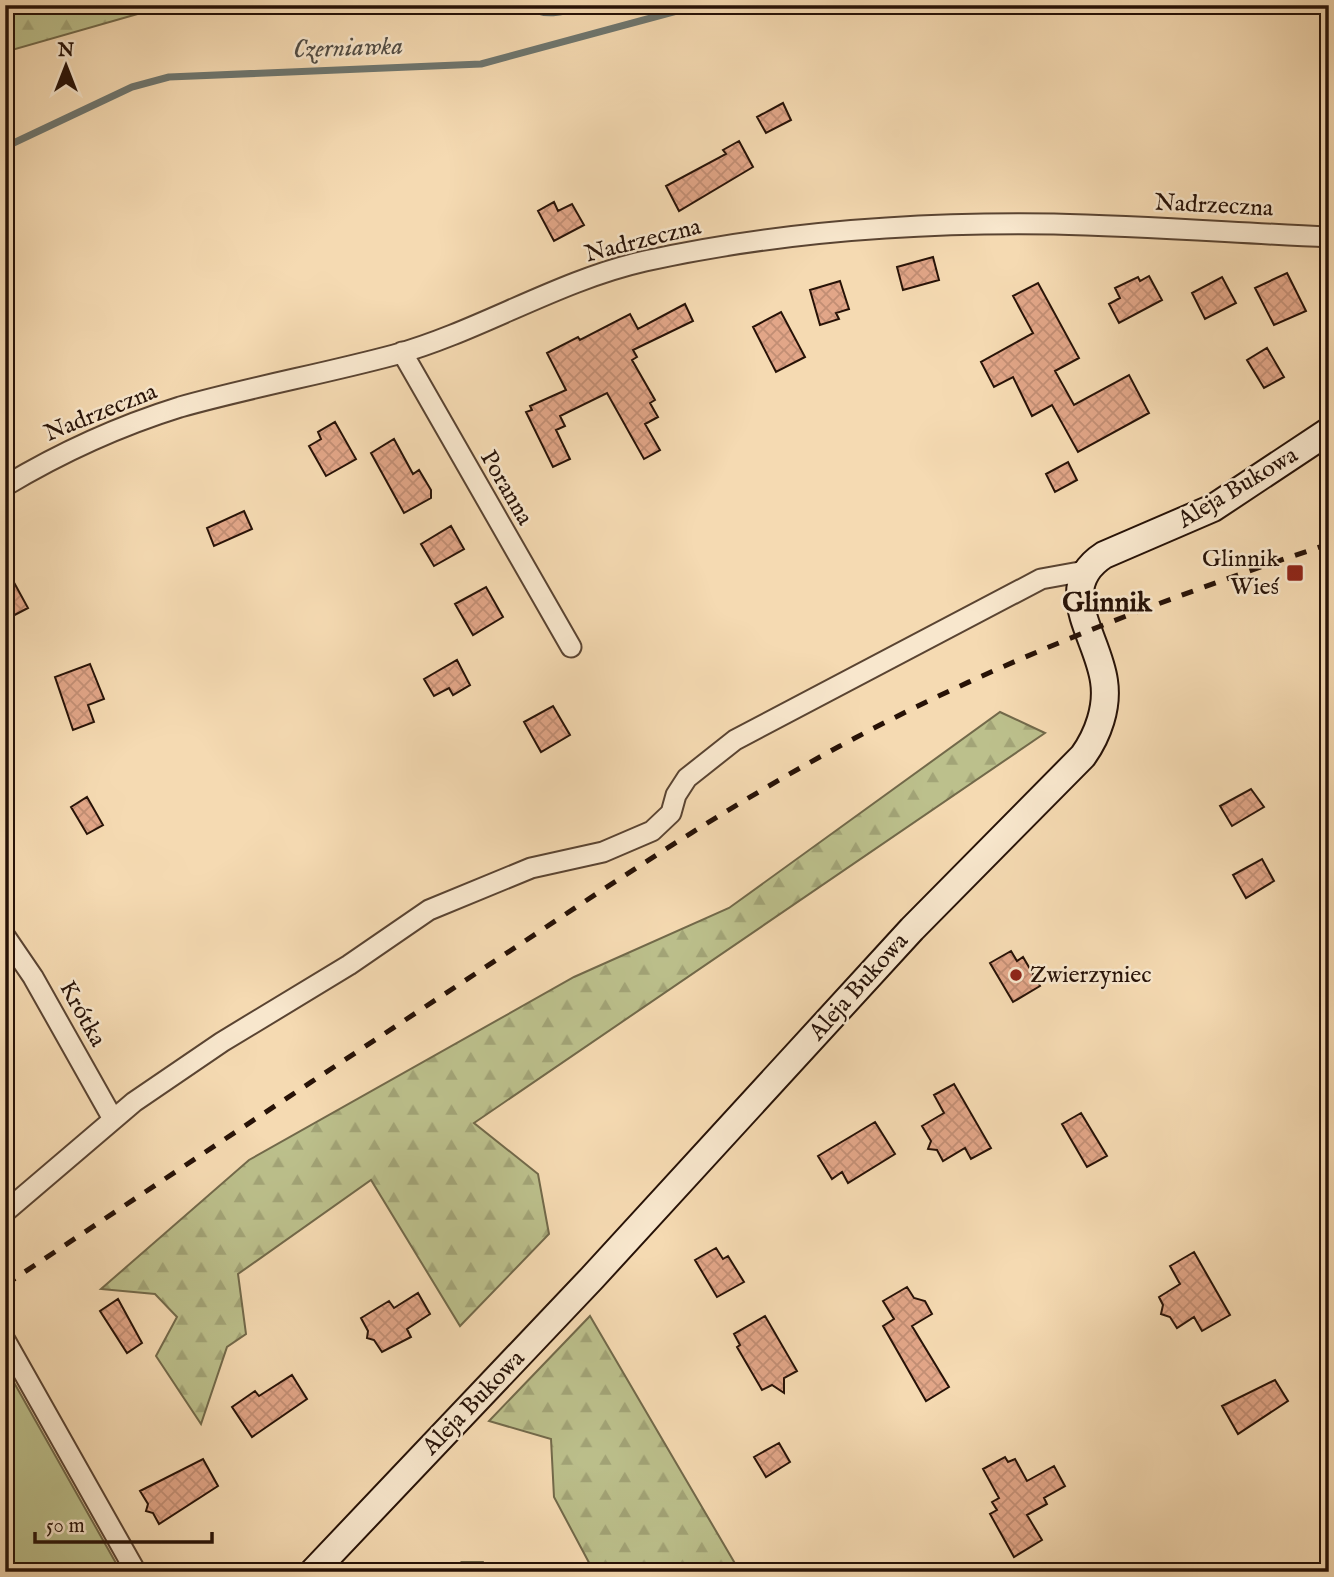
<svg xmlns="http://www.w3.org/2000/svg" width="1334" height="1577" font-family="'IM FELL English',serif">
<defs>
<pattern id="forest-firs" width="22" height="20" patternUnits="userSpaceOnUse" patternTransform="scale(1.75)"><rect width="22" height="20" fill="#bcc08c"/><path d="M5 1l3.5 6h-7zM16 11l3.5 6h-7z" fill="#a2a477"/></pattern>
<pattern id="water-waves" width="16" height="10" patternUnits="userSpaceOnUse" patternTransform="scale(1.75)"><rect width="16" height="10" fill="#9eb9b4"/><path d="M0 5q4-4 8 0t8 0" fill="none" stroke="#889e99"/></pattern>
<pattern id="building-cross-hatch" width="8" height="8" patternUnits="userSpaceOnUse" patternTransform="scale(1.75)"><rect width="8" height="8" fill="#e2a688"/><path d="M0 0l8 8M0 8l8-8" fill="none" stroke="#c28e74"/></pattern>
</defs>
<rect width="100%" height="100%" fill="#f5dab2"/>
<filter id="stains"><feTurbulence type="fractalNoise" baseFrequency=".00286" numOctaves="4"/><feColorMatrix values="0 0 0 0 .2 0 0 0 0 .09 0 0 0 0 .02 0 0 0 .5 -.17"/></filter>
<radialGradient id="worn" r=".72"><stop offset=".6" stop-color="#630" stop-opacity="0"/><stop offset="1" stop-color="#630" stop-opacity=".3"/></radialGradient>
<!-- grass -->
<path fill="#bcc08c" stroke="#72694a" stroke-width="2" d="M 5,1366 L 12,1379 L 121,1572 L 5,1572 Z"/>
<!-- forest -->
<path fill="url(#forest-firs)" stroke="#72694a" stroke-width="2" d="M 5,5 L 169,5 L 5,52 Z
M 1000,712 L 1045,733 L 474,1123 L 538,1174 L 549,1234 L 460,1326 L 371,1180 L 238,1274 L 246,1334 L 227,1347 L 201,1424 L 156,1356 L 177,1317 L 155,1294 L 101,1289 L 249,1160 L 574,977 L 729,908 Z
M 590,1316 L 740,1572 L 594,1572 L 554,1497 L 551,1439 L 489,1421 Z
M 462,1562 L 483,1562 L 490,1572 L 469,1572 Z"/>
<!-- water -->
<path fill="url(#water-waves)" stroke="#6e766f" stroke-width="2" d="M 524,5 L 598,5 C 575,11 543,25 524,5 Z"/>
<g fill="none" stroke-linecap="round" stroke-linejoin="round">
<!-- stream -->
<path stroke="#6e766f" stroke-width="7" d="M 5,147 L 132,87 L 169,77 L 481,64 L 699,5"/>
</g>
<!-- building -->
<path fill="url(#building-cross-hatch)" stroke="#271207" stroke-width="2" d="M 783,103 L 791,120 L 766,133 L 757,117 Z
M 739,141 L 753,167 L 679,211 L 666,186 L 726,154 L 723,150 Z
M 554,202 L 558,211 L 572,204 L 584,225 L 554,241 L 538,211 Z
M 933,257 L 939,280 L 903,290 L 897,267 Z
M 1287,273 L 1306,311 L 1274,325 L 1255,288 Z
M 1149,276 L 1162,300 L 1119,323 L 1109,304 L 1120,298 L 1115,288 L 1138,277 L 1140,281 Z
M 1222,277 L 1236,303 L 1205,319 L 1192,293 Z
M 840,281 L 849,309 L 836,313 L 839,319 L 820,325 L 810,290 Z
M 1038,283 L 1079,358 L 1055,371 L 1074,405 L 1129,375 L 1149,413 L 1078,452 L 1052,405 L 1032,416 L 1013,377 L 994,387 L 981,362 L 1033,333 L 1013,296 Z
M 685,304 L 693,321 L 633,350 L 637,357 L 632,360 L 655,400 L 650,403 L 658,417 L 645,424 L 660,450 L 644,459 L 607,393 L 560,416 L 565,426 L 556,430 L 570,459 L 553,467 L 526,412 L 532,410 L 530,406 L 566,390 L 547,353 L 578,337 L 580,340 L 630,314 L 638,329 Z
M 781,312 L 805,357 L 776,372 L 753,327 Z
M 1267,348 L 1284,377 L 1264,388 L 1247,360 Z
M 335,422 L 356,459 L 326,476 L 309,446 L 321,439 L 318,432 Z
M 394,439 L 413,474 L 419,470 L 431,490 L 431,498 L 404,513 L 371,453 Z
M 1068,462 L 1077,480 L 1055,492 L 1046,474 Z
M 244,511 L 252,529 L 214,546 L 207,528 Z
M 451,526 L 464,549 L 434,566 L 421,544 Z
M 5,566 L 28,608 L 5,620 Z
M 486,587 L 503,617 L 473,635 L 455,604 Z
M 457,660 L 470,685 L 453,695 L 449,688 L 434,696 L 424,679 Z
M 90,664 L 104,699 L 88,705 L 94,722 L 73,730 L 55,677 Z
M 553,706 L 570,735 L 541,752 L 524,722 Z
M 1251,789 L 1264,807 L 1232,826 L 1220,806 Z
M 87,797 L 103,825 L 87,834 L 71,807 Z
M 1262,859 L 1274,881 L 1246,898 L 1233,875 Z
M 1011,951 L 1017,961 L 1023,957 L 1040,986 L 1013,1002 L 990,963 Z
M 954,1084 L 991,1148 L 971,1159 L 965,1148 L 943,1161 L 937,1150 L 928,1149 L 931,1141 L 922,1126 L 944,1113 L 934,1095 Z
M 1081,1113 L 1107,1156 L 1087,1167 L 1062,1124 Z
M 875,1122 L 895,1154 L 848,1183 L 842,1172 L 832,1179 L 818,1156 Z
M 716,1248 L 723,1259 L 728,1256 L 744,1282 L 717,1297 L 695,1260 Z
M 1194,1252 L 1230,1315 L 1202,1331 L 1194,1317 L 1177,1328 L 1170,1317 L 1161,1314 L 1163,1305 L 1159,1297 L 1180,1284 L 1170,1266 Z
M 907,1287 L 914,1298 L 925,1301 L 932,1314 L 912,1326 L 949,1387 L 926,1401 L 883,1326 L 894,1319 L 883,1301 Z
M 418,1293 L 430,1314 L 407,1329 L 411,1337 L 382,1352 L 374,1340 L 367,1338 L 368,1331 L 361,1318 L 389,1301 L 394,1308 Z
M 118,1299 L 142,1343 L 127,1353 L 100,1311 Z
M 765,1316 L 797,1371 L 784,1378 L 784,1393 L 772,1385 L 762,1390 L 737,1347 L 740,1345 L 734,1334 Z
M 292,1375 L 307,1399 L 252,1437 L 232,1407 L 255,1391 L 259,1396 Z
M 1275,1380 L 1288,1401 L 1238,1434 L 1222,1406 Z
M 779,1443 L 790,1462 L 766,1477 L 754,1457 Z
M 1005,1457 L 1008,1462 L 1015,1459 L 1027,1481 L 1054,1466 L 1065,1486 L 1044,1498 L 1047,1504 L 1027,1515 L 1042,1540 L 1014,1557 L 990,1514 L 997,1510 L 992,1502 L 999,1498 L 983,1469 Z
M 203,1459 L 218,1486 L 159,1524 L 153,1513 L 146,1511 L 148,1504 L 140,1491 Z"/>
<g fill="none" stroke-linecap="round" stroke-linejoin="round">
<!-- street casing -->
<g stroke="#5a4432" stroke-width="23">
<path id="street" d="M 402,352 L 571,647
M 5,486 C 60,453 119,426 180,407 C 251,387 323,374 394,355 C 480,331 557,281 645,261 C 777,232 919,222 1054,224 C 1146,226 1237,233 1329,237
M 5,936 L 33,977 L 113,1119
M 5,1212 L 134,1102 L 222,1042 L 349,965 L 429,910 L 531,868 L 603,852 L 652,831 L 671,813 L 676,795 L 687,778 L 735,740 L 1041,579 L 1085,571
M 5,1340 L 136,1572"/>
</g>
<!-- secondary casing -->
<g stroke="#271207" stroke-width="30">
<path id="secondary" d="M 313,1572 L 592,1278 L 912,929 L 1083,756 C 1098,735 1108,707 1104,681 C 1098,636 1053,588 1104,555 L 1213,508 L 1329,431"/>
</g>
<!-- street -->
<use href="#street" stroke="#f8e7cd" stroke-width="19"/>
<!-- secondary -->
<use href="#secondary" stroke="#f8e7cd" stroke-width="26"/>
<!-- rail -->
<path stroke="#271207" stroke-width="5" stroke-dasharray="12 12" stroke-linecap="butt" d="M 5,1285 C 163,1180 320,1076 478,972 C 601,891 724,807 855,738 C 1006,658 1166,598 1329,544"/>
</g>
<!-- markers -->
<g fill="#8f2418" stroke="#f8e7cd" stroke-width="2.5">
<rect x="1286" y="564" width="18" height="18" rx="3.5"/>
<circle cx="1016" cy="975" r="7"/>
</g>
<g text-anchor="middle" dominant-baseline="central" stroke-width="5" stroke-linejoin="round" paint-order="stroke">
<!-- street labels -->
<g font-size="24" fill="#271207" stroke="#f8e7cd">
<text transform="translate(1214 206) rotate(3)">Nadrzeczna</text>
<text transform="translate(643 241) rotate(-14)">Nadrzeczna</text>
<text transform="translate(101 413) rotate(-22)">Nadrzeczna</text>
<text transform="translate(506 488) rotate(60)">Poranna</text>
<text transform="translate(1238 488) rotate(-31)">Aleja Bukowa</text>
<text transform="translate(859 987) rotate(-48)">Aleja Bukowa</text>
<text transform="translate(82 1014) rotate(61)">Krótka</text>
<text transform="translate(474 1403) rotate(-46)">Aleja Bukowa</text>
</g>
<!-- poi labels -->
<g font-size="24" fill="#271207" stroke="#f8e7cd" text-anchor="end">
<text x="1279" y="559">Glinnik<tspan x="1279" dy="28">Wieś</tspan></text>
<text x="1030" y="975" text-anchor="start">Zwierzyniec</text>
</g>
<!-- water labels -->
<g font-size="26" font-style="italic" fill="#514c44" stroke="#f8e7cd">
<text transform="translate(348 48) rotate(-2)">Czerniawka</text>
</g>
<!-- quarter labels -->
<g font-size="28" font-weight="bold" fill="#271207" stroke="#f8e7cd">
<text x="1107" y="603">Glinnik</text>
</g>
</g>
<!-- margin -->
<rect width="1334" height="1577" fill="none" stroke="#f5dab2" stroke-width="28"/>
<rect x="7" y="7" width="1320" height="1563" fill="none" stroke="#271207" stroke-width="3.5"/>
<rect x="14" y="14" width="1306" height="1549" fill="none" stroke="#271207" stroke-width="2"/>
<!-- north arrow -->
<g transform="translate(66 66)" stroke="#f8e7cd" stroke-width="5" paint-order="stroke">
<path d="M0-5L12 26L0 18L-12 26Z" fill="#271207"/>
<text y="-10" font-size="19" font-weight="bold" text-anchor="middle" fill="#271207">N</text>
</g>
<!-- scale -->
<path d="M35 1532v10h177v-10" fill="none" stroke="#271207" stroke-width="3.5"/>
<text x="46" y="1532" font-size="21" fill="#271207" stroke="#f8e7cd" stroke-width="5" paint-order="stroke">50 m</text>
<rect width="100%" height="100%" filter="url(#stains)"/>
<rect width="100%" height="100%" fill="url(#worn)"/>
</svg>
